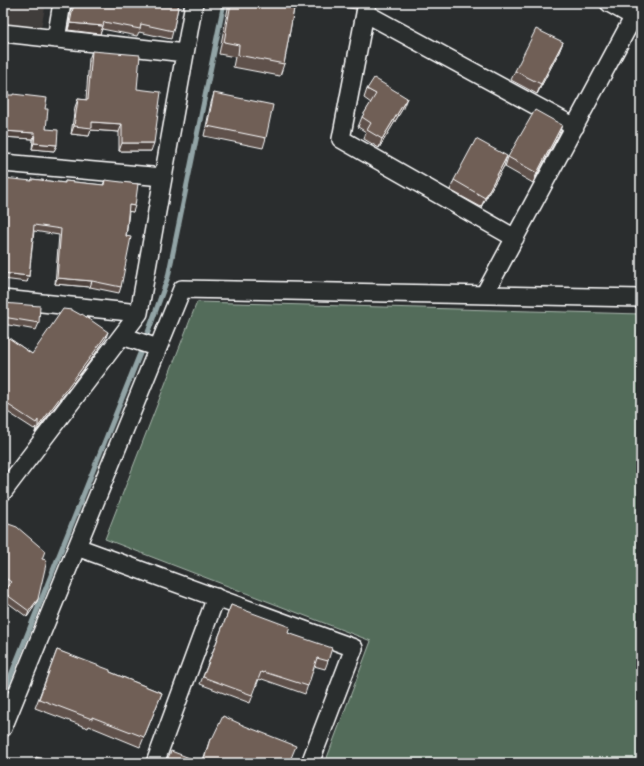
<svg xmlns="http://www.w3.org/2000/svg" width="644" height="766" font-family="Pangolin,sans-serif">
<rect width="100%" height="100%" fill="#2a2d2e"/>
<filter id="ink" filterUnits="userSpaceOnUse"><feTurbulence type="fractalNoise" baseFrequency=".025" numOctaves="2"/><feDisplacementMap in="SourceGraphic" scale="8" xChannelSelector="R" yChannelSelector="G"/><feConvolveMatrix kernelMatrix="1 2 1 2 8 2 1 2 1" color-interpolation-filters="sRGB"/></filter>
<g filter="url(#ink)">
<!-- built -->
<path fill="#3f3c3a" d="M 3,3 L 46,3 L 41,28 L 3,23 Z"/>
<!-- green -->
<path fill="#526c5a" stroke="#a8b6ac" d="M 197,302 L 641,314 L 641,763 L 325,763 L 371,641 L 105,539 Z"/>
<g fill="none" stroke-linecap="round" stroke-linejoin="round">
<!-- stream -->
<path stroke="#92a4a6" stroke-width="5" d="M 147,335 L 168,277 L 224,3
M 3,695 L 141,351"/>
<!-- street casing -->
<g stroke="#fff" stroke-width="20">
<path id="street" d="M 367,3 L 341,139 L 515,238
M 609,3 L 641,21
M 365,13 L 575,127
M 3,33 L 185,53
M 56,39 L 62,3
M 3,163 L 163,177
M 484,295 L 641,3
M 3,299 L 139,313
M 122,336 L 158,348
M 3,492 L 139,313 L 194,3
M 77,547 L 354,648 L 310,763
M 3,728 L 182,289 L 641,298
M 155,763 L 216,597"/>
</g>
<!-- street -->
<use href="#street" stroke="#2a2d2e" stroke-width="17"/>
</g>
<!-- wall -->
<path fill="#5f514b" stroke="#fff" d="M 30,3 L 41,3 L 41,5 Z
M 72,3 L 179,3 L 173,31 L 171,39 L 139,32 L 137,36 L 102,29 L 100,34 L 68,30 Z
M 229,3 L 295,3 L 284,64 L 280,76 L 233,67 L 235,57 L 219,54 Z
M 314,3 L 358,3 L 356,9 Z
M 563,42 L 559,52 L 537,94 L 511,80 L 515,71 Z
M 92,51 L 137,89 L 151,151 L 119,151 L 119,132 L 91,130 L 89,136 L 71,134 L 75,107 L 78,99 L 86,100 L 89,59 Z
M 367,89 L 403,108 L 379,148 L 364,139 L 366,132 L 358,127 L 362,117 L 371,103 L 364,98 Z
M 214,93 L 266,138 L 263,148 L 204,136 L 211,103 Z
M 3,95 L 45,109 L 46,129 L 57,145 L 54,151 L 32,149 L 33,139 L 3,137 Z
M 559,134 L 533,183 L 505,167 L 508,157 Z
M 504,166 L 481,207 L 450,190 L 454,180 Z
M 32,179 L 65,183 L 65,181 L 103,185 L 105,180 L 133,212 L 129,211 L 121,287 L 119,293 L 90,287 L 55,284 L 59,235 L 34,231 L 29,276 L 27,282 L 31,181 Z
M 3,304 L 39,323 L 36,330 L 3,324 Z
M 3,334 L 32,354 L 106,338 L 93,357 L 35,433 L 36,427 L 34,429 L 3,409 Z
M 3,522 L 42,559 L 38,599 L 36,604 L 27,617 L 3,599 L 3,592 L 7,586 L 3,582 Z
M 231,605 L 288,633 L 328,661 L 325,669 L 314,666 L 305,694 L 262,679 L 261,680 L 259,679 L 250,703 L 200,684 Z
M 57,650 L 110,672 L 162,693 L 140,747 L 89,726 L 88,728 L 35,708 Z
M 210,739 L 290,763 L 202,763 Z"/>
<!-- shaded-wall -->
<path fill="#4e423d" stroke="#fff" d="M 70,23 L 103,26 L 100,34 L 68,30 Z
M 563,42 L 559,52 L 537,94 L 541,84 Z
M 407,98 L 403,108 L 379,148 L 382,139 Z
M 92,122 L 122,124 L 119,132 L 91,130 L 89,136 L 71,134 L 74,126 Z
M 562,125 L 559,134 L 533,183 L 537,173 Z
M 3,131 L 35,133 L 33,139 L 3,137 Z
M 34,143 L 57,145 L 54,151 L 32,149 Z
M 122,143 L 154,143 L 151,151 L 119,151 Z
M 507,156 L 504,166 L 481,207 L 485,198 Z
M 129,205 L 135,206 L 133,212 L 127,211 Z
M 3,273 L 29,276 L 27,282 L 3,279 Z
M 57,278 L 92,281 L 90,287 L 55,284 Z
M 108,332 L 106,338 L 93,357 L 35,433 L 38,427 Z
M 38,599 L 36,604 L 27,617 L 29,611 Z"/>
<!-- building -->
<path fill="#6f5e57" stroke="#fff" d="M 74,3 L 179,3 L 173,31 L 141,24 L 140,29 L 104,22 L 103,26 L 70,23 Z
M 231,3 L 295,3 L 284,64 L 238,55 L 239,45 L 224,42 Z
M 536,29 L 563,42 L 541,84 L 515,71 Z
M 92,51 L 140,55 L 137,89 L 161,92 L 154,143 L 122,143 L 122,124 L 92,122 L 92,128 L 74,126 L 78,99 L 88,100 Z
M 374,78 L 407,98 L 382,139 L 367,130 L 371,123 L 362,117 L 376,94 L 367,89 Z
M 214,93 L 273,105 L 266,138 L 207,126 Z
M 13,94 L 47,98 L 45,109 L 48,109 L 46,129 L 58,130 L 57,145 L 34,143 L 35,133 L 3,131 L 3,95 L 13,95 Z
M 535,110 L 562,125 L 537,173 L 508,157 Z
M 476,139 L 507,156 L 485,198 L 454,180 Z
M 3,178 L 32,181 L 32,179 L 65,183 L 65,181 L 104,185 L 105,180 L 138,184 L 135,206 L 129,205 L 126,236 L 131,237 L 121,287 L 92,281 L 57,278 L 61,229 L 34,225 L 29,276 L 3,273 Z
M 3,303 L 40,306 L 39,323 L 3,317 Z
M 63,309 L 72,310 L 81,315 L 82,314 L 108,332 L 95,351 L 38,427 L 38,420 L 36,423 L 4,402 L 3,403 L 3,334 L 32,354 Z
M 3,522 L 17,527 L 45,551 L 42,559 L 47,560 L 38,599 L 29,611 L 3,592 L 11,582 L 3,576 Z
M 231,605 L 290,627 L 288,633 L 332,648 L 328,661 L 317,658 L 308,686 L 264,672 L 264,673 L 261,672 L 252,695 L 203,677 Z
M 57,650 L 110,670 L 110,672 L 162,693 L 144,737 L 92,717 L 92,719 L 39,699 Z
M 223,716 L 245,726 L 296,746 L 289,763 L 166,763 L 171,751 L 203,763 L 210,739 L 212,739 Z
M 36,757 L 56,763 L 34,763 Z"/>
</g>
<!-- margin -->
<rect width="644" height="766" fill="none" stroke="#2a2d2e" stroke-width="16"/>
<rect x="8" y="8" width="628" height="750" fill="none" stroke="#fff" stroke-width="1.5" filter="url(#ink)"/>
</svg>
